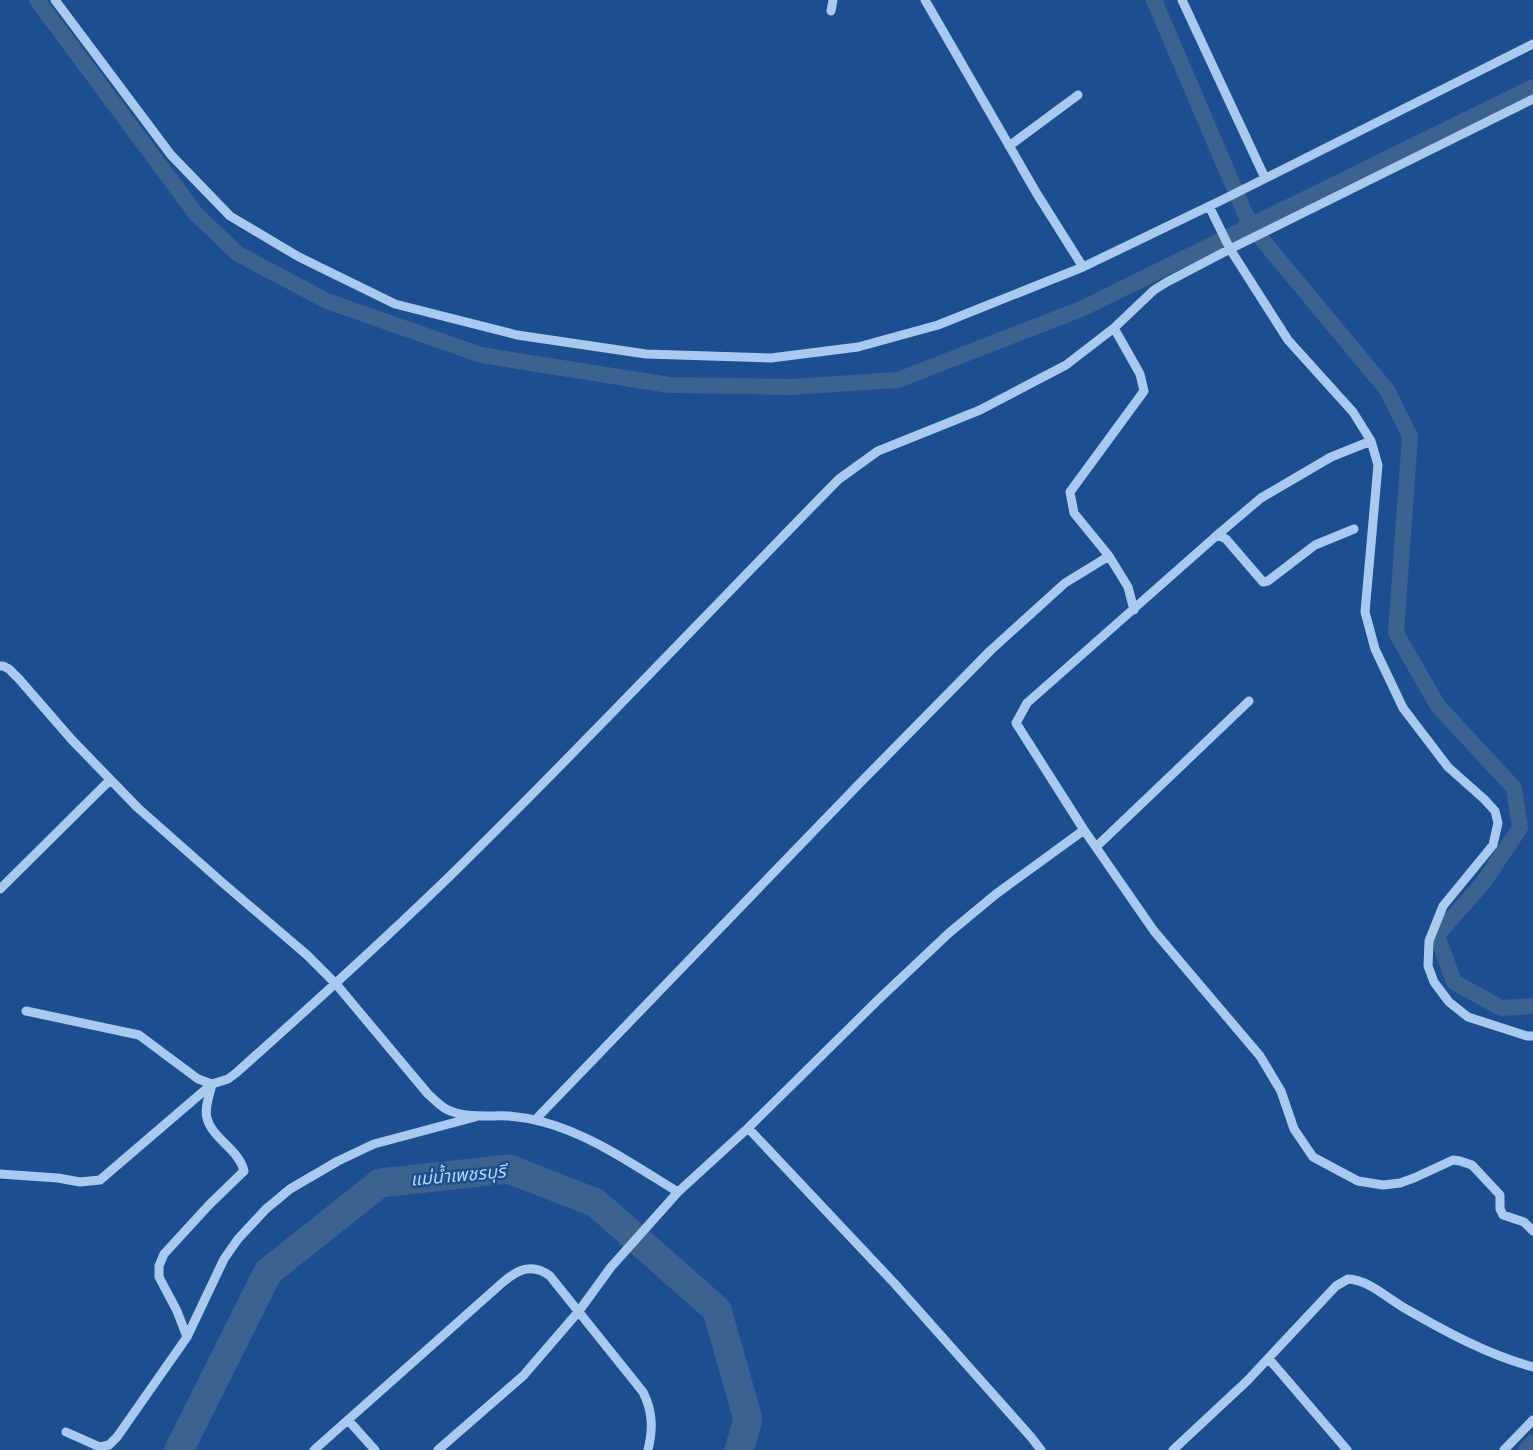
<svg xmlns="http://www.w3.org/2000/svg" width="1533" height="1450" font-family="'Sofia Sans Condensed','Noto Sans Thai',sans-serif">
<rect width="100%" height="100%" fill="#1b4f8f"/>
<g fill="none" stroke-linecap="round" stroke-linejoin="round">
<!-- canal -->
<path stroke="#3c6290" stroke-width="16" d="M 37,0 L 196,214 L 238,254 L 327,301 L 481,355 L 669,385 L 790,387 L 898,380 L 1081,309 L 1533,87
M 1154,0 L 1250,225 L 1387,390 L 1410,436 L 1396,633 L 1438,706 L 1514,788 L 1520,828 L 1483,883 L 1437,935 L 1454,982 L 1501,1008 L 1533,1006
M 1526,1450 L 1533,1442"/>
<!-- river -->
<path stroke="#3c6290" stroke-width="29" d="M 179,1450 L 268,1272 L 380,1183 L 509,1169 L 596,1203 L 717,1310 L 748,1419 L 739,1450"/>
<!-- minor -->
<path stroke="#a9c9ee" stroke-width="9" d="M 55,0 L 171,155 L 230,216 L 299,257 L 395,304 L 517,335 L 646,354 L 771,358 L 858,347 L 938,325 L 1083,267 L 1222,200 L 1533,44
M 925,0 L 1037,194 L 1083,267
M 1182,0 L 1265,178
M 831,11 L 833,0
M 1009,146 L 1078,95
M 1209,206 L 1230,249 L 1288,340 L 1353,412 L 1371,441 L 1378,465 L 1365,612 L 1375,649 L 1403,708 L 1448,767 L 1484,799 L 1495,811 L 1498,823 L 1493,845 L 1443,906 L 1429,941 L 1428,966 L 1434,982 L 1449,1002 L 1468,1017 L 1527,1036 L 1533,1036
M 1114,328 L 1140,374 L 1144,391 L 1070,492 L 1074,513 L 1109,556 L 1128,587 L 1134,610
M 1354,529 L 1315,545 L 1268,581 L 1263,582 L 1226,539 L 1220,536 L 1215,537 L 1027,703 L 1016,723 L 1084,830 L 1154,931 L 1260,1056 L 1281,1091 L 1294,1129 L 1313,1157 L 1358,1181 L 1383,1185 L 1400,1183 L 1414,1178 L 1453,1160 L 1460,1161 L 1472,1165 L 1500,1195 L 1500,1209 L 1503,1215 L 1524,1222 L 1533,1231
M 1215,537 L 1261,498 L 1331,457 L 1371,441
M 0,666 L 3,666 L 9,669 L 19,679 L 72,740 L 138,808 L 224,884 L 307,955 L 336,984 L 428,1094 C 434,1099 439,1105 446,1109 C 465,1119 489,1115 509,1116 C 521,1117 532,1119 543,1122 C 592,1135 635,1166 678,1192
M 1096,847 L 1249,701
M 0,889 L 110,780
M 26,1011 L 139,1035 L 198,1079 L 212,1084 L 228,1079 L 236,1073 C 309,1008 382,942 452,874 C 584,745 710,610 839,479 L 878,451 L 980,410 L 1066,365 L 1114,328 L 1154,290 L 1167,282 L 1230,249 L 1533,99
M 535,1120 L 859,784 L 991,650 L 1065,583 L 1109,556
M 748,1128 L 895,1284 L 1031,1437 L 1041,1450
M 0,1174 L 58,1178 L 80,1182 L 100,1180 L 212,1084
M 187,1337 L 177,1311 L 159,1277 L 159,1266 L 164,1254 L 209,1205 L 244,1171 C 239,1149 212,1139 207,1118 C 204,1108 210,1094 212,1084
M 1269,1359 L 1347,1450
M 348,1420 L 375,1450
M 66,1432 L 100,1447 L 109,1445 L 117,1437 L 187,1337 L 224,1259 L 238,1239 L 266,1209 L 290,1189 L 338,1161 L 374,1144 L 475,1117
M 314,1450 L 502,1283 C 517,1270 532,1262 550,1276 L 643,1392 C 653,1412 653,1429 648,1450
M 438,1450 L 523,1376 L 579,1311 L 611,1267 L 678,1192 L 748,1128 L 879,999 L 949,933 L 996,894 L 1084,830
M 1173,1450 L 1247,1381 L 1336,1286 L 1348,1279 C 1370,1280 1389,1300 1408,1310 C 1448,1333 1489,1355 1533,1367
M 1504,1450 L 1533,1420"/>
</g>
<g text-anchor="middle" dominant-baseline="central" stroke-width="5" stroke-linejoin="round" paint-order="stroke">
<!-- water labels -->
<g font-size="18" font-style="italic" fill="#b5d3f5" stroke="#1b4f8f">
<text transform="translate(458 1176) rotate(-5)">แม่น้ำเพชรบุรี</text>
</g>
</g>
</svg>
